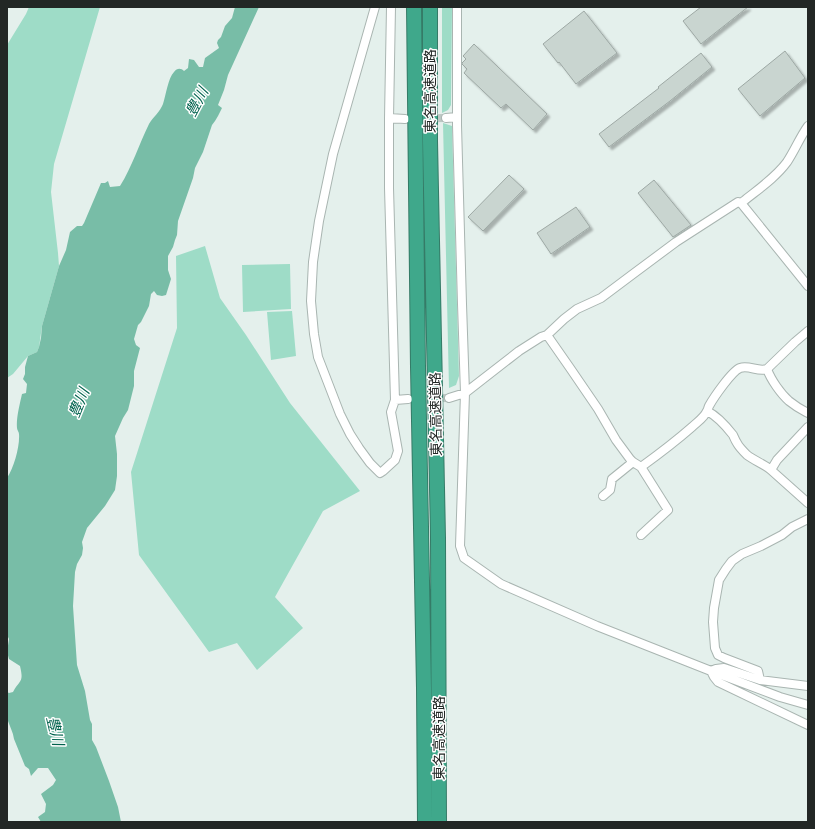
<svg xmlns="http://www.w3.org/2000/svg" width="815" height="829" font-family="'Zilla Slab','Noto Sans JP',serif">
<defs>
<filter id="shadow"><feDropShadow dx="3" dy="3" stdDeviation="1" flood-color="#0004"/></filter>
</defs>
<rect width="100%" height="100%" fill="#e4f0ec"/>
<!-- green -->
<path fill="#9edcc7" d="M 29,7 L 100,7 L 54,164 L 51,192 L 58,253 L 59,266 L 42,326 L 39,347 L 37,352 L 28,356 L 13,374 L 7,378 L 7,45 L 26,14 Z
M 442,7 L 452,7 L 451,105 L 448,110 L 442,113 Z
M 443,123 L 452,126 L 459,376 L 456,385 L 449,388 Z
M 205,246 L 220,298 L 246,335 L 290,403 L 360,491 L 323,511 L 275,597 L 303,628 L 257,670 L 237,643 L 209,652 L 139,555 L 131,472 L 177,328 L 176,256 Z
M 290,264 L 291,309 L 243,312 L 242,265 Z
M 292,311 L 296,356 L 271,360 L 267,312 Z"/>
<!-- water -->
<path fill="#78bda7" d="M 235,7 L 259,7 L 228,75 L 224,90 L 218,105 L 222,108 L 218,116 L 215,121 L 212,125 L 203,152 L 195,168 L 193,178 L 178,221 L 177,235 L 175,240 L 173,247 L 168,256 L 168,270 L 171,279 L 166,295 L 162,296 L 157,295 L 154,291 L 151,294 L 149,306 L 141,322 L 138,325 L 134,339 L 136,345 L 140,348 L 134,371 L 134,386 L 128,410 L 123,418 L 115,436 L 117,454 L 117,476 L 115,490 L 105,506 L 87,528 L 82,542 L 83,548 L 82,555 L 77,564 L 75,572 L 73,606 L 77,665 L 85,691 L 90,720 L 92,724 L 92,740 L 96,747 L 109,781 L 118,807 L 121,822 L 41,822 L 38,817 L 45,812 L 46,804 L 41,794 L 53,785 L 56,780 L 48,768 L 38,768 L 31,776 L 29,769 L 25,766 L 14,739 C 13,732 10,727 8,721 C 6,712 7,701 7,692 L 9,693 L 13,692 C 20,679 24,683 20,666 L 9,659 L 7,652 L 9,639 L 7,635 L 8,609 L 7,607 L 7,478 C 14,468 20,446 19,434 C 19,432 17,430 17,428 C 16,418 20,403 22,394 L 26,393 L 27,384 L 23,379 L 25,374 L 25,367 L 28,356 L 37,352 L 39,347 L 41,338 L 42,326 L 59,266 L 66,250 L 70,232 L 77,226 L 82,226 L 84,223 L 101,183 L 105,183 L 108,181 L 110,187 L 120,186 C 132,167 139,144 149,124 C 153,117 160,112 163,104 C 166,95 168,78 174,72 C 177,68 181,68 184,71 L 188,68 L 189,59 L 194,60 L 199,67 L 203,67 L 205,58 L 219,48 L 217,43 L 218,40 L 221,37 L 225,26 L 232,18 Z"/>
<!-- building -->
<path fill="#c9d5d0" stroke="#9da8a4" filter="url(#shadow)" d="M 701,7 L 748,7 L 701,44 L 683,21 Z
M 584,11 L 617,53 L 576,84 L 559,62 L 558,63 L 543,44 Z
M 474,44 L 547,114 L 533,130 L 506,104 L 501,108 L 464,73 L 467,69 L 462,64 L 462,63 L 466,59 L 463,56 Z
M 785,51 L 805,78 L 760,116 L 738,89 Z
M 701,53 L 712,67 L 670,101 L 609,147 L 599,134 L 659,88 L 658,87 Z
M 509,175 L 524,189 L 483,231 L 468,217 Z
M 654,180 L 691,225 L 673,237 L 638,193 Z
M 576,207 L 590,227 L 551,254 L 537,233 Z"/>
<g fill="none" stroke-linecap="round" stroke-linejoin="round">
<!-- street-tunnel -->
<path stroke="#bdc8c4" stroke-width="8" stroke-dasharray="8 4" stroke-linecap="butt" d="M 411,119 L 446,118
M 415,399 L 449,398"/>
<!-- street casing -->
<g stroke="#a9b5b1" stroke-width="10">
<path id="street" d="M 375,7 L 333,154 L 319,221 L 313,262 L 311,301 L 314,334 L 318,357 L 340,414 L 350,434 L 359,448 L 370,463 L 380,473 L 383,471 L 395,460 L 398,451 L 391,412 L 395,400 L 389,188 L 389,118 L 391,7
M 457,7 L 457,125 L 462,304 L 465,393 L 460,546 L 464,558 L 501,584 L 597,626 L 711,671 L 780,697 L 808,705
M 389,118 L 405,119
M 446,118 L 457,117
M 741,203 L 808,286
M 547,335 L 570,368 L 598,409 L 616,440 L 630,459 L 633,462 L 641,467 L 668,510 L 641,535
M 767,369 L 795,342 L 808,331
M 449,398 L 465,393 L 519,351 L 541,337 L 547,335 L 564,319 L 577,309 L 601,298 L 633,274 L 676,242 L 738,202 L 741,203 L 745,200 C 760,188 776,177 787,162 C 795,150 800,137 808,126
M 395,400 L 408,399
M 707,411 C 717,416 726,426 733,435 C 734,437 735,440 737,443 C 739,447 744,452 747,455 C 755,461 764,464 771,470 L 808,503
M 641,467 C 659,454 676,441 692,427 C 697,422 704,418 707,411 C 708,410 708,408 709,406 C 714,397 732,371 740,368 C 749,365 758,372 767,369 C 771,380 781,394 789,401 C 794,405 800,409 806,412 L 808,413
M 771,470 L 777,460 L 808,427
M 603,496 L 610,490 L 612,479 L 633,462
M 760,680 L 758,671 L 724,658 L 718,655 L 715,648 L 713,622 L 714,608 L 719,580 L 726,569 L 732,561 L 742,554 L 761,546 L 782,535 L 792,527 L 808,519
M 808,686 L 760,680 L 724,668 L 716,669 L 711,671 L 714,677 L 718,682 L 808,725"/>
</g>
<!-- highway casing -->
<g stroke="#357b67" stroke-width="16">
<path id="highway" d="M 414,7 L 418,367 L 424,688 L 425,822
M 430,7 L 430,141 L 438,538 L 439,822"/>
</g>
<!-- street -->
<use href="#street" stroke="#fff" stroke-width="8"/>
<!-- highway -->
<use href="#highway" stroke="#3fa88b" stroke-width="14"/>
</g>
<g text-anchor="middle" dominant-baseline="central" stroke-width="3" stroke-linejoin="round" paint-order="stroke">
<!-- street labels -->
<g font-size="14" fill="#222725" stroke="#fff">
<text transform="translate(430 91) rotate(-90)">東名高速道路</text>
<text transform="translate(436 414) rotate(-91)">東名高速道路</text>
<text transform="translate(439 738) rotate(-90)">東名高速道路</text>
</g>
<!-- water labels -->
<g font-size="15" font-style="italic" fill="#01624d" stroke="#fff">
<text transform="translate(197 102) rotate(-62)">豊川</text>
<text transform="translate(79 403) rotate(-68)">豊川</text>
<text transform="translate(55 731) rotate(77)">豊川</text>
</g>
</g>
<!-- border -->
<rect width="815" height="829" fill="none" stroke="#222725" stroke-width="16"/>
</svg>
